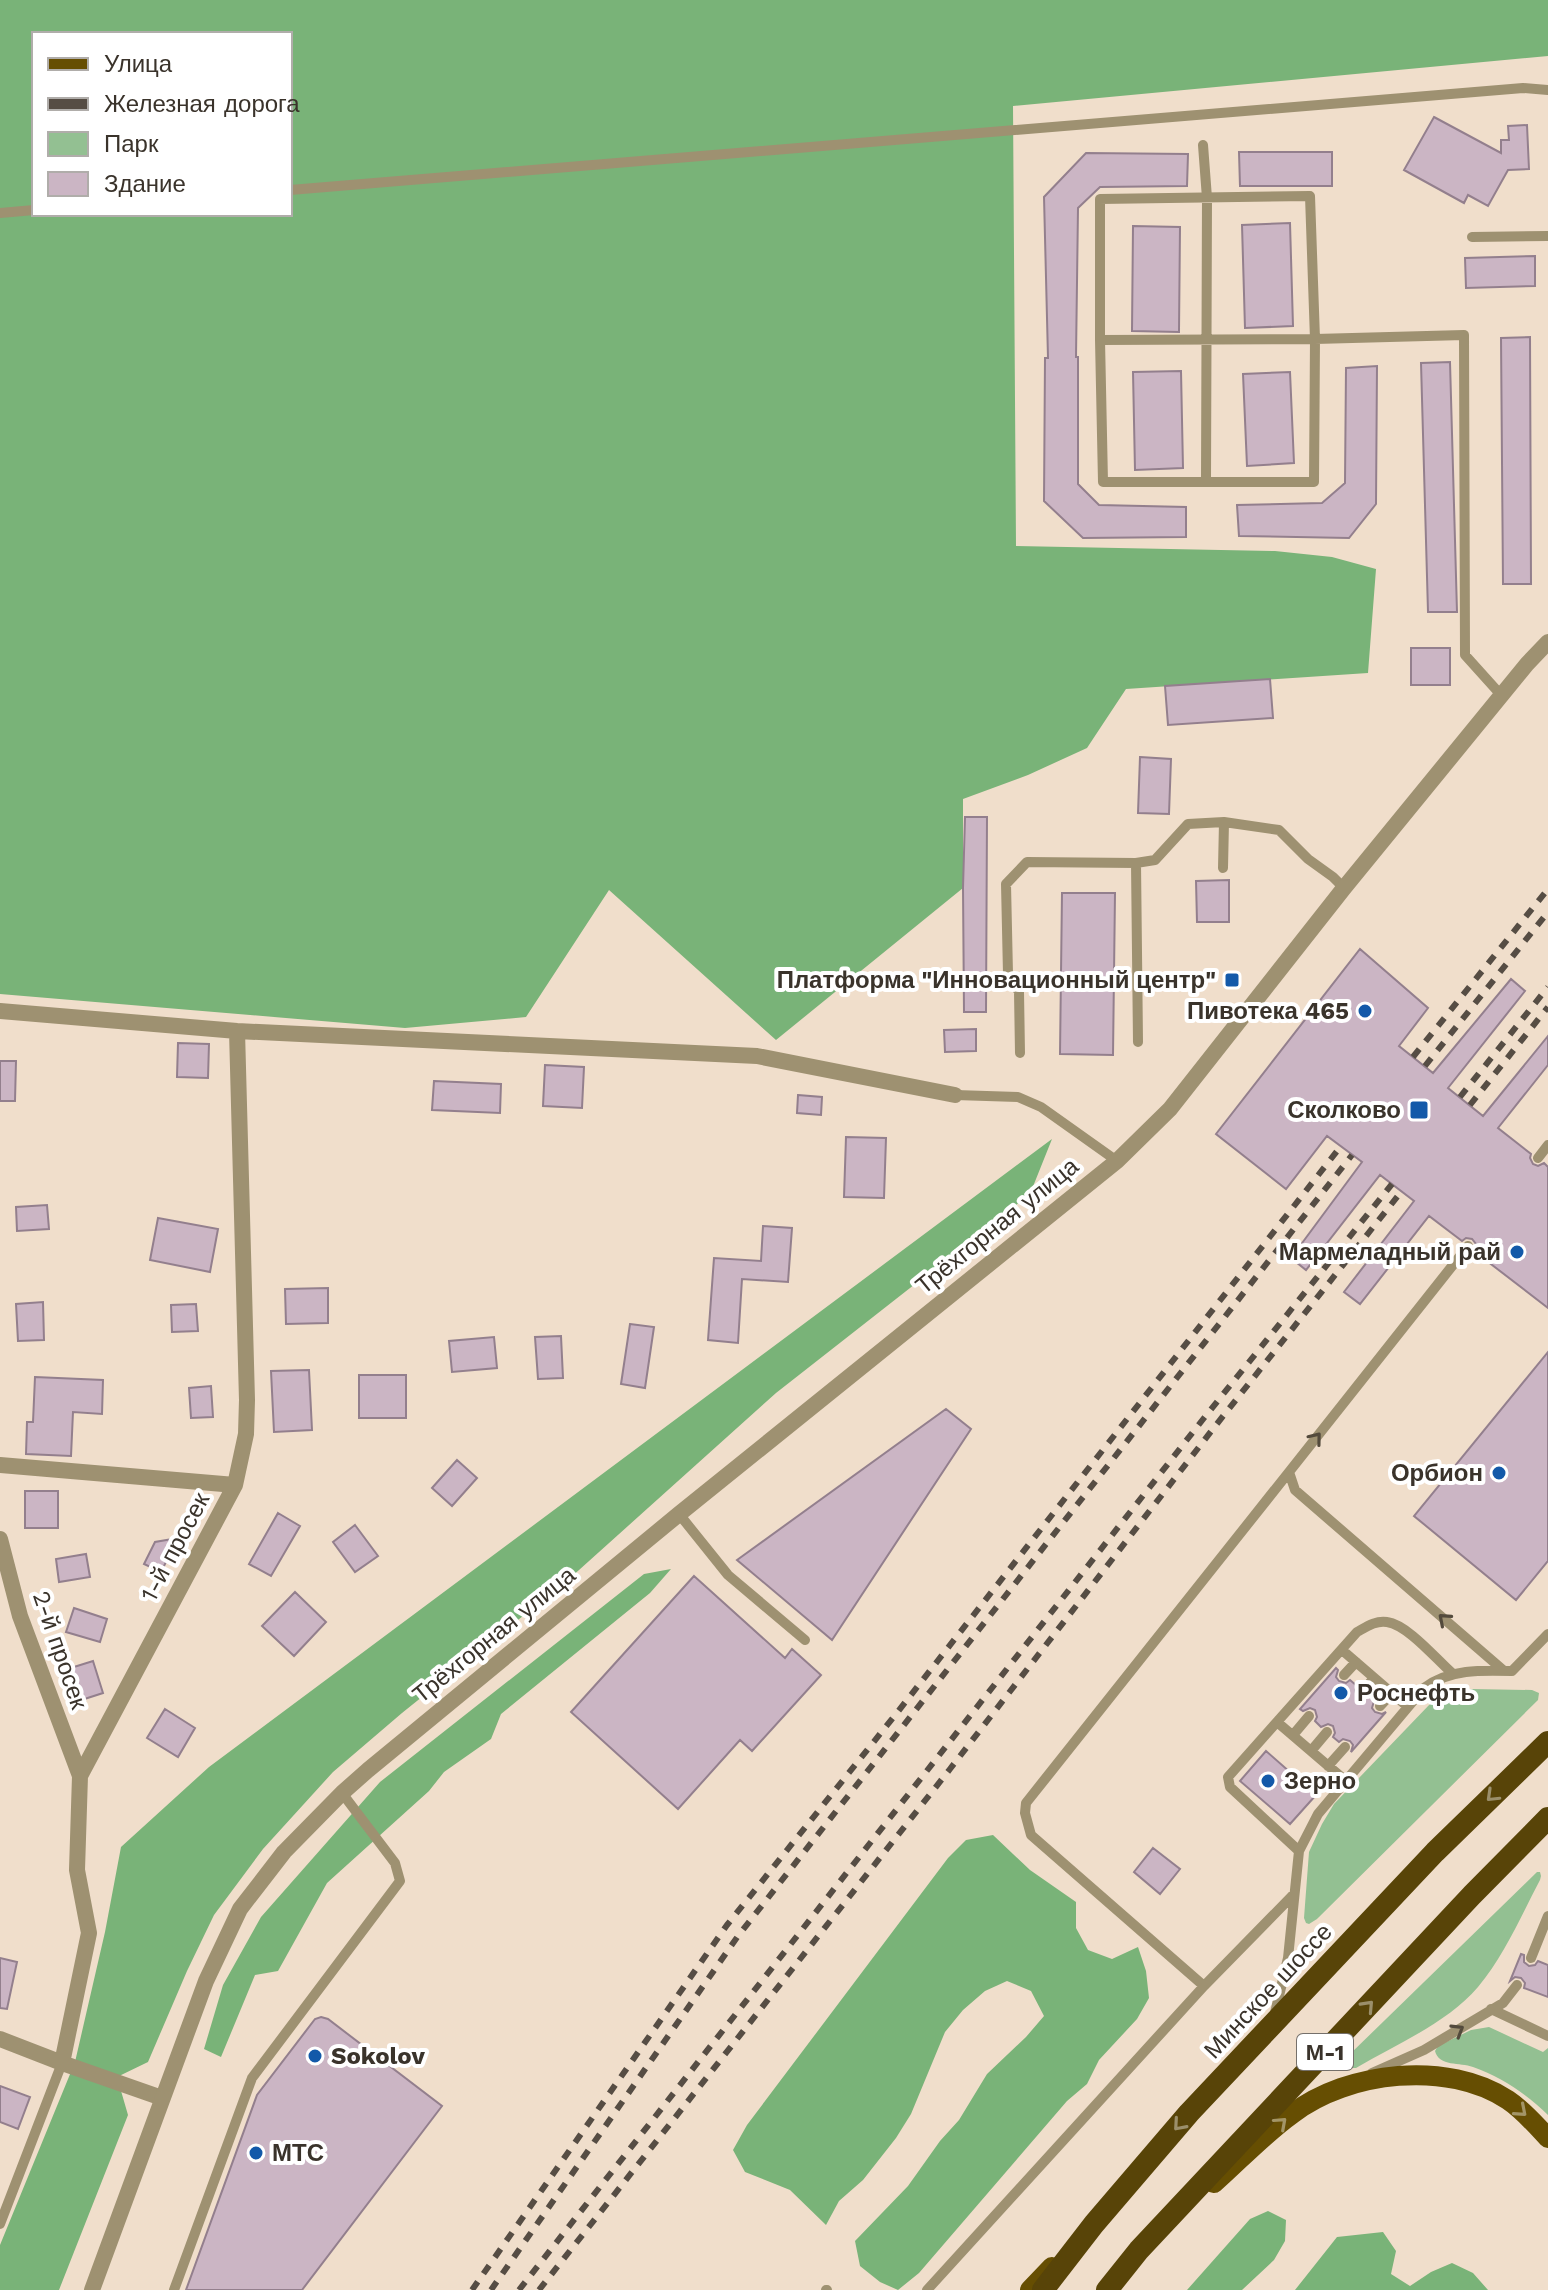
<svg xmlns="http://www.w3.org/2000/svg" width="1548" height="2290" font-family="'Work Sans',sans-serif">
<rect width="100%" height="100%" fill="#f0decb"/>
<!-- green -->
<path fill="#93c092" d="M 1472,1689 L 1532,1690 L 1539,1693 L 1538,1700 L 1317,1919 L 1309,1924 L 1306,1923 L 1304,1918 L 1309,1852 L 1322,1824 L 1334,1804 L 1430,1704 L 1448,1696 Z
M 1537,1872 L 1540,1872 L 1541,1876 L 1540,1880 C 1521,1916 1504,1956 1478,1987 C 1447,2023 1397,2044 1356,2068 L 1346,2068 L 1345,2062 L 1348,2056 Z
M 1489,2027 L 1543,2052 L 1548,2048 L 1548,2115 C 1526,2094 1502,2077 1473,2067 C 1460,2062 1439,2067 1435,2051 L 1438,2046 L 1471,2030 Z"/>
<!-- forest -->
<path fill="#79b378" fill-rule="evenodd" d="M 0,0 L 1548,0 L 1548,56 L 1013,106 L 1016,546 L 1275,551 L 1332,557 L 1376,569 L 1368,673 L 1126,689 L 1087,748 L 1028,775 L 963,799 L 963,888 L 776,1040 L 609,890 L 526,1017 L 405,1028 L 0,994 ZM 34,34 L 290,34 L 290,214 L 34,214 Z
M 1052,1139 L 1030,1194 L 776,1393 L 569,1579 L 402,1713 L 333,1772 L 263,1849 L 214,1915 L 187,1971 L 148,2062 L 117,2077 L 128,2115 L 59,2290 L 0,2290 L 0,2245 L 75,2062 L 105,1932 L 121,1847 L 209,1767 Z
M 671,1569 L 650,1593 L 501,1714 L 491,1739 L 444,1772 L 429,1791 L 327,1883 L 278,1971 L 255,1975 L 221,2057 L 204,2049 L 223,1985 L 261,1917 L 380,1782 L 644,1574 Z
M 993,1835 L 1030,1870 L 1076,1902 L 1076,1928 L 1088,1950 L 1112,1959 L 1138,1947 L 1146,1971 L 1149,1998 L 1137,2019 L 1099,2060 L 1087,2084 L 1067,2101 L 919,2273 L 898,2290 L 880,2282 L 860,2266 L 855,2241 L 908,2186 L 940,2141 L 959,2120 L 987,2074 L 1026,2037 L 1044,2016 L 1031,1991 L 1007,1981 L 985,1991 L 963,2010 L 945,2032 L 911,2114 L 896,2138 L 863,2180 L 839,2201 L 826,2225 L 790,2190 L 745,2172 L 733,2150 L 747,2125 L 948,1858 L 966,1840 Z
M 1268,2211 L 1286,2220 L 1285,2241 L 1274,2260 L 1242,2290 L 1187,2290 L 1250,2219 Z
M 1383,2232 L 1396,2251 L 1391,2274 L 1410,2286 L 1431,2272 L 1452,2263 L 1473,2273 L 1488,2290 L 1295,2290 L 1337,2237 Z"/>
<!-- building -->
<path fill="#cbb5c4" stroke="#937f8d" stroke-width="2" d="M 1434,117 L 1501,153 L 1501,140 L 1509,140 L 1508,126 L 1527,125 L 1529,169 L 1508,170 L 1488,206 L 1468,195 L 1464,203 L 1404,170 Z
M 1239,152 L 1332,152 L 1332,186 L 1240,186 Z
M 1086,153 L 1188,154 L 1187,186 L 1100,187 L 1078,208 L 1076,357 L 1078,357 L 1078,484 L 1099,505 L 1186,507 L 1186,537 L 1083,538 L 1044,501 L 1045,358 L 1048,358 L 1044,197 Z
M 1290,223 L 1293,326 L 1245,328 L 1242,225 Z
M 1133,226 L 1180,227 L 1179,332 L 1132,331 Z
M 1535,256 L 1535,286 L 1466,288 L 1465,258 Z
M 1530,337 L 1531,584 L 1503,584 L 1501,338 Z
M 1450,362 L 1457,612 L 1428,612 L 1421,363 Z
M 1377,366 L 1376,504 L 1349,538 L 1239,536 L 1237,505 L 1322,503 L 1345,483 L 1346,368 Z
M 1181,371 L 1183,468 L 1135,470 L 1133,372 Z
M 1290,372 L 1294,463 L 1247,466 L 1243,374 Z
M 1411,648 L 1450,648 L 1450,685 L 1411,685 Z
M 1270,679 L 1273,718 L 1168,725 L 1165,686 Z
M 1140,757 L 1171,759 L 1169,814 L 1138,813 Z
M 965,817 L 987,817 L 986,1012 L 964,1012 L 963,888 Z
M 1229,880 L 1229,922 L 1197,922 L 1196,881 Z
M 1062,893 L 1115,893 L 1113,1055 L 1060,1054 Z
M 1360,949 L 1428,1008 L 1399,1046 L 1433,1073 L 1511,979 L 1525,991 L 1448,1088 L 1483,1116 L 1548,1036 L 1548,1065 L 1498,1128 L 1531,1154 L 1530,1158 L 1533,1164 L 1538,1166 L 1544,1163 L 1548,1167 L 1548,1308 L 1474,1251 L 1476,1244 L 1472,1239 L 1466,1238 L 1462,1241 L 1429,1216 L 1360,1304 L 1344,1292 L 1414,1201 L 1380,1175 L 1306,1270 L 1291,1258 L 1362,1162 L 1327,1136 L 1286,1189 L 1216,1134 Z
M 976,1029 L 976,1051 L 945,1052 L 944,1030 Z
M 178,1043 L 209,1044 L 208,1078 L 177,1077 Z
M 0,1061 L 16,1061 L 15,1101 L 0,1101 Z
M 545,1065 L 584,1067 L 582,1108 L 543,1106 Z
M 434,1081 L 501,1084 L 500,1113 L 432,1110 Z
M 798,1095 L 822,1097 L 821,1115 L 797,1113 Z
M 846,1137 L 886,1138 L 884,1198 L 844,1197 Z
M 47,1205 L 49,1229 L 17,1231 L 16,1207 Z
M 158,1218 L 218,1229 L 210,1272 L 150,1260 Z
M 763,1226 L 792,1228 L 788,1282 L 742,1279 L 738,1343 L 708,1340 L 714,1258 L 761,1261 Z
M 328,1288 L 328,1323 L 286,1324 L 285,1289 Z
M 43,1302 L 44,1340 L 18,1341 L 16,1304 Z
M 196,1304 L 198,1331 L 172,1332 L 171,1305 Z
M 630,1324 L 654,1327 L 645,1388 L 621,1384 Z
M 561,1336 L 563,1378 L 538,1379 L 535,1337 Z
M 494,1337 L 497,1368 L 452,1372 L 449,1341 Z
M 1548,1352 L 1548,1561 L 1516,1600 L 1414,1516 Z
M 309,1370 L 312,1430 L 274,1432 L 271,1371 Z
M 359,1375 L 406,1375 L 406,1418 L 359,1418 Z
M 35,1377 L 103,1380 L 102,1414 L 73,1412 L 71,1456 L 26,1454 L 27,1422 L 33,1422 Z
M 211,1386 L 213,1417 L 191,1418 L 189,1388 Z
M 946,1409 L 971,1429 L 832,1640 L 737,1560 Z
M 457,1460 L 477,1478 L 452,1506 L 432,1488 Z
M 25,1491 L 58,1491 L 58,1528 L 25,1528 Z
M 278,1513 L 300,1526 L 271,1576 L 249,1564 Z
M 355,1525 L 378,1556 L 355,1572 L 333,1542 Z
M 178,1538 L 161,1572 L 144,1564 L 155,1542 Z
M 86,1554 L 90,1577 L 59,1582 L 56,1559 Z
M 694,1576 L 785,1658 L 792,1649 L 821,1675 L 752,1751 L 740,1740 L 678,1809 L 571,1712 Z
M 295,1592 L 326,1622 L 294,1656 L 262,1626 Z
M 74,1608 L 107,1619 L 100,1642 L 66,1632 Z
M 93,1661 L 103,1693 L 69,1704 L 58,1672 Z
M 1336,1668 L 1338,1670 L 1336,1677 L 1339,1681 L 1346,1683 L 1350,1680 L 1357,1686 L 1355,1690 L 1357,1697 L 1362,1699 L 1369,1696 L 1374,1701 L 1372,1708 L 1375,1712 L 1382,1714 L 1386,1712 L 1351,1752 L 1353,1745 L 1350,1741 L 1343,1739 L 1339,1742 L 1333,1737 L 1335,1733 L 1333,1726 L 1328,1724 L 1321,1727 L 1315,1721 L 1317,1717 L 1315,1710 L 1310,1708 L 1303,1711 L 1300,1709 Z
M 165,1709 L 195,1728 L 178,1757 L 147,1738 Z
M 1266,1751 L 1316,1795 L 1290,1824 L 1240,1781 Z
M 1153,1848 L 1180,1869 L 1160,1894 L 1134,1872 Z
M 1521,1954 L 1524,1955 L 1524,1962 L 1529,1966 L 1535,1965 L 1538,1961 L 1548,1965 L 1548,1997 L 1524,1988 L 1525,1983 L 1521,1978 L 1515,1977 L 1510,1981 Z
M 0,1958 L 17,1962 L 7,2009 L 0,2008 Z
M 321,2017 L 328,2019 L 442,2106 L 302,2290 L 186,2290 L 257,2095 L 315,2019 Z
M 0,2086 L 30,2097 L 18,2129 L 0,2122 Z"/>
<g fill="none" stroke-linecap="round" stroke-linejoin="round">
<!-- service -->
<path stroke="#9e9171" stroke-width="10" d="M 1203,145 L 1207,198 L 1206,482
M 290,190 L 1523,88 L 1548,90
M 0,213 L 34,210
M 1472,237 L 1548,236
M 1100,340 L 1103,482 L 1314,482 L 1315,339 L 1310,196 L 1100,199 L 1100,340 L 1315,339 L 1464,335 L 1465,655 L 1501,695
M 1223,868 L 1224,822
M 1138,1042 L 1136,863 L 1155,860 L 1188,824 L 1224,822 L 1279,830 L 1308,859 L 1333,877 L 1344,888
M 1020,1053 L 1019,992 L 1008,974 L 1006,884 L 1027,862 L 1136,863
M 955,1095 L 1018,1097 L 1041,1107 L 1117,1161
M 1538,1158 L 1548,1145
M 1468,1246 L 1289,1472 L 1295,1490 L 1503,1670
M 1289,1472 L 1026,1803 L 1025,1813 L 1031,1835 L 1204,1986 L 1294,1894
M 679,1514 L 728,1575 L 805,1640
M 1342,1650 L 1408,1707
M 1344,1675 L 1356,1662
M 1363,1691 L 1374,1678
M 1380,1706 L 1392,1693
M 1277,1722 L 1346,1781
M 1293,1735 L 1309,1716
M 1311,1751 L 1327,1732
M 1328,1766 L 1345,1747
M 1299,1851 L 1230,1787 L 1228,1777 L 1357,1632 C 1366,1627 1376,1620 1387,1622 C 1408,1625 1436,1659 1452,1673
M 1531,1958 L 1548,1916
M 1491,2009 L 1548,2036
M 1274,2017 L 1288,1958 L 1299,1851 L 1318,1814 L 1424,1688 C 1449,1669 1481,1670 1512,1671 L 1548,1634
M 1372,2073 L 1424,2050 L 1503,2003 L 1517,1985
M 0,2224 L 62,2063
M 174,2290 L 252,2078 L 400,1881 L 395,1863 L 342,1793
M 826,2290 L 827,2290
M 927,2290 L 1204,1986"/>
<!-- minor -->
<path stroke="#9e9171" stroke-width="16" d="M 0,1011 L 237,1031 L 757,1056 L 955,1095
M 0,1465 L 235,1485
M 0,1539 L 20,1616 L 80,1776
M 0,2039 L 62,2063 L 162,2098
M 62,2063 L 89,1933 L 77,1870 L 80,1776 L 235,1485 L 246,1434 L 247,1400 L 237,1031"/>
<!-- tertiary -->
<path stroke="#9e9171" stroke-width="16" d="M 92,2290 L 206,1981 L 240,1909 L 284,1852 L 342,1793 L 368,1770 L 679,1514 L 1117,1161 L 1170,1109 L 1344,888 L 1527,664 L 1548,642"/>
<!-- primary -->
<path stroke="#664e02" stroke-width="20" d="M 1214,2183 C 1240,2160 1264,2134 1292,2114 C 1348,2071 1448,2060 1508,2100 C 1523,2110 1536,2125 1548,2138
M 1030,2290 L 1052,2267"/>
<!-- trunk -->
<path stroke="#584408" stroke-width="22" d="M 1043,2290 L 1094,2224 L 1189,2113 L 1435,1852 L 1548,1742
M 1107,2290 L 1139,2250 L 1472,1895 L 1548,1818"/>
<!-- rail -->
<path stroke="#564d44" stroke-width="6" stroke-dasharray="10 10" stroke-linecap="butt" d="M 1413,1057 L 1548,889
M 1425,1066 L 1548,912
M 1460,1097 L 1548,987
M 1470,1105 L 1548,1007
M 472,2290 L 727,1925 L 896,1714 L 1341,1146
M 491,2290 L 738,1936 L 1352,1155
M 519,2290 L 1204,1418 L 1392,1184
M 539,2290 L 950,1769 L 1216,1425 L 1401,1192"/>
</g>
<!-- one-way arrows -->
<defs><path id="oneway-chevron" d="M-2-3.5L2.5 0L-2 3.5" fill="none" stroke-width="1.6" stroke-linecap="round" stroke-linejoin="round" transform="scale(2)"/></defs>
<g stroke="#534a3c">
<use href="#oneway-chevron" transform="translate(1316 1438) rotate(-51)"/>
<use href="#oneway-chevron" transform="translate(1444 1619) rotate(-139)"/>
<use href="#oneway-chevron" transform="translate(1458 2030) rotate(-31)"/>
</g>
<g stroke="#9b8f6b">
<use href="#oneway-chevron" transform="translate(1492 1796) rotate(136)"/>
<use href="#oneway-chevron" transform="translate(1368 2006) rotate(-47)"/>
<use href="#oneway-chevron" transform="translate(1179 2125) rotate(131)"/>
</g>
<g stroke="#a39567">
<use href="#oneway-chevron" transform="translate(1521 2111) rotate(41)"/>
<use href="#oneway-chevron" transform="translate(1281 2123) rotate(-42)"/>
</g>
<!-- markers -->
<g fill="#1359a9" stroke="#fff" stroke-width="3">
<rect x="1224" y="972" width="16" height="16" rx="4"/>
<circle cx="1365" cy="1011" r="8"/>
<rect x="1409" y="1100" width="20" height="20" rx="4"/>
<circle cx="1517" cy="1252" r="8"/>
<circle cx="1499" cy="1473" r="8"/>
<circle cx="1341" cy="1693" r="8"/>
<circle cx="1268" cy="1781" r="8"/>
<circle cx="315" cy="2056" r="8"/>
<circle cx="256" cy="2153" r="8"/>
</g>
<g text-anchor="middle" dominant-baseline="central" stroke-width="8" stroke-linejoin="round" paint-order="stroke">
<!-- shield labels -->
<rect fill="#fff" stroke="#75706b" stroke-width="2" x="1297" y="2034" width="56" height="36" rx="6"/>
<g font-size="22" font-weight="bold" fill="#3a332b">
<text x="1325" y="2052">М-1</text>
</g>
<!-- poi labels -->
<g font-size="24" font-weight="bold" fill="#3a332b" stroke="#fff" text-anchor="end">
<text x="1216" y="980">Платформа "Инновационный центр"</text>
<text x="1349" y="1011">Пивотека 465</text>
<text x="1401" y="1110">Сколково</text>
<text x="1501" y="1252">Мармеладный рай</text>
<text x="1483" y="1473">Орбион</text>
<text x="1357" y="1693" text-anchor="start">Роснефть</text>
<text x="1284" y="1781" text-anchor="start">Зерно</text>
<text x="331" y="2056" text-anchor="start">Sokolov</text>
<text x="272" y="2153" text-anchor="start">МТС</text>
</g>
<!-- street labels -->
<g font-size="24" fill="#3a332b" stroke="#fff">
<text transform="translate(997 1226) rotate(-39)">Трёхгорная улица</text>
<text transform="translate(175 1547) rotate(-62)">1-й просек</text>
<text transform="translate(494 1635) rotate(-39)">Трёхгорная улица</text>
<text transform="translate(60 1650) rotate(71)">2-й просек</text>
<text transform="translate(1268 1991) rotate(-47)">Минское шоссе</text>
</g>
</g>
<!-- legend -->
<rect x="32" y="32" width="260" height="184" fill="#ffffff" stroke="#b0adaa" stroke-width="2"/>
<rect x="48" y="58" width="40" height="12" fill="#664e02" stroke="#b0adaa" stroke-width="2"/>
<text x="104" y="72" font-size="24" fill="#3a332b">Улица</text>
<rect x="48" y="98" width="40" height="12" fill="#564d44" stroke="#b0adaa" stroke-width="2"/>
<text x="104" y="112" font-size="24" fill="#3a332b">Железная дорога</text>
<rect x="48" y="132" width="40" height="24" fill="#93c092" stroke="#b0adaa" stroke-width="2"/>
<text x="104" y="152" font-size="24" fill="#3a332b">Парк</text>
<rect x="48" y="172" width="40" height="24" fill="#cbb5c4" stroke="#b0adaa" stroke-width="2"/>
<text x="104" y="192" font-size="24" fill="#3a332b">Здание</text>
</svg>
